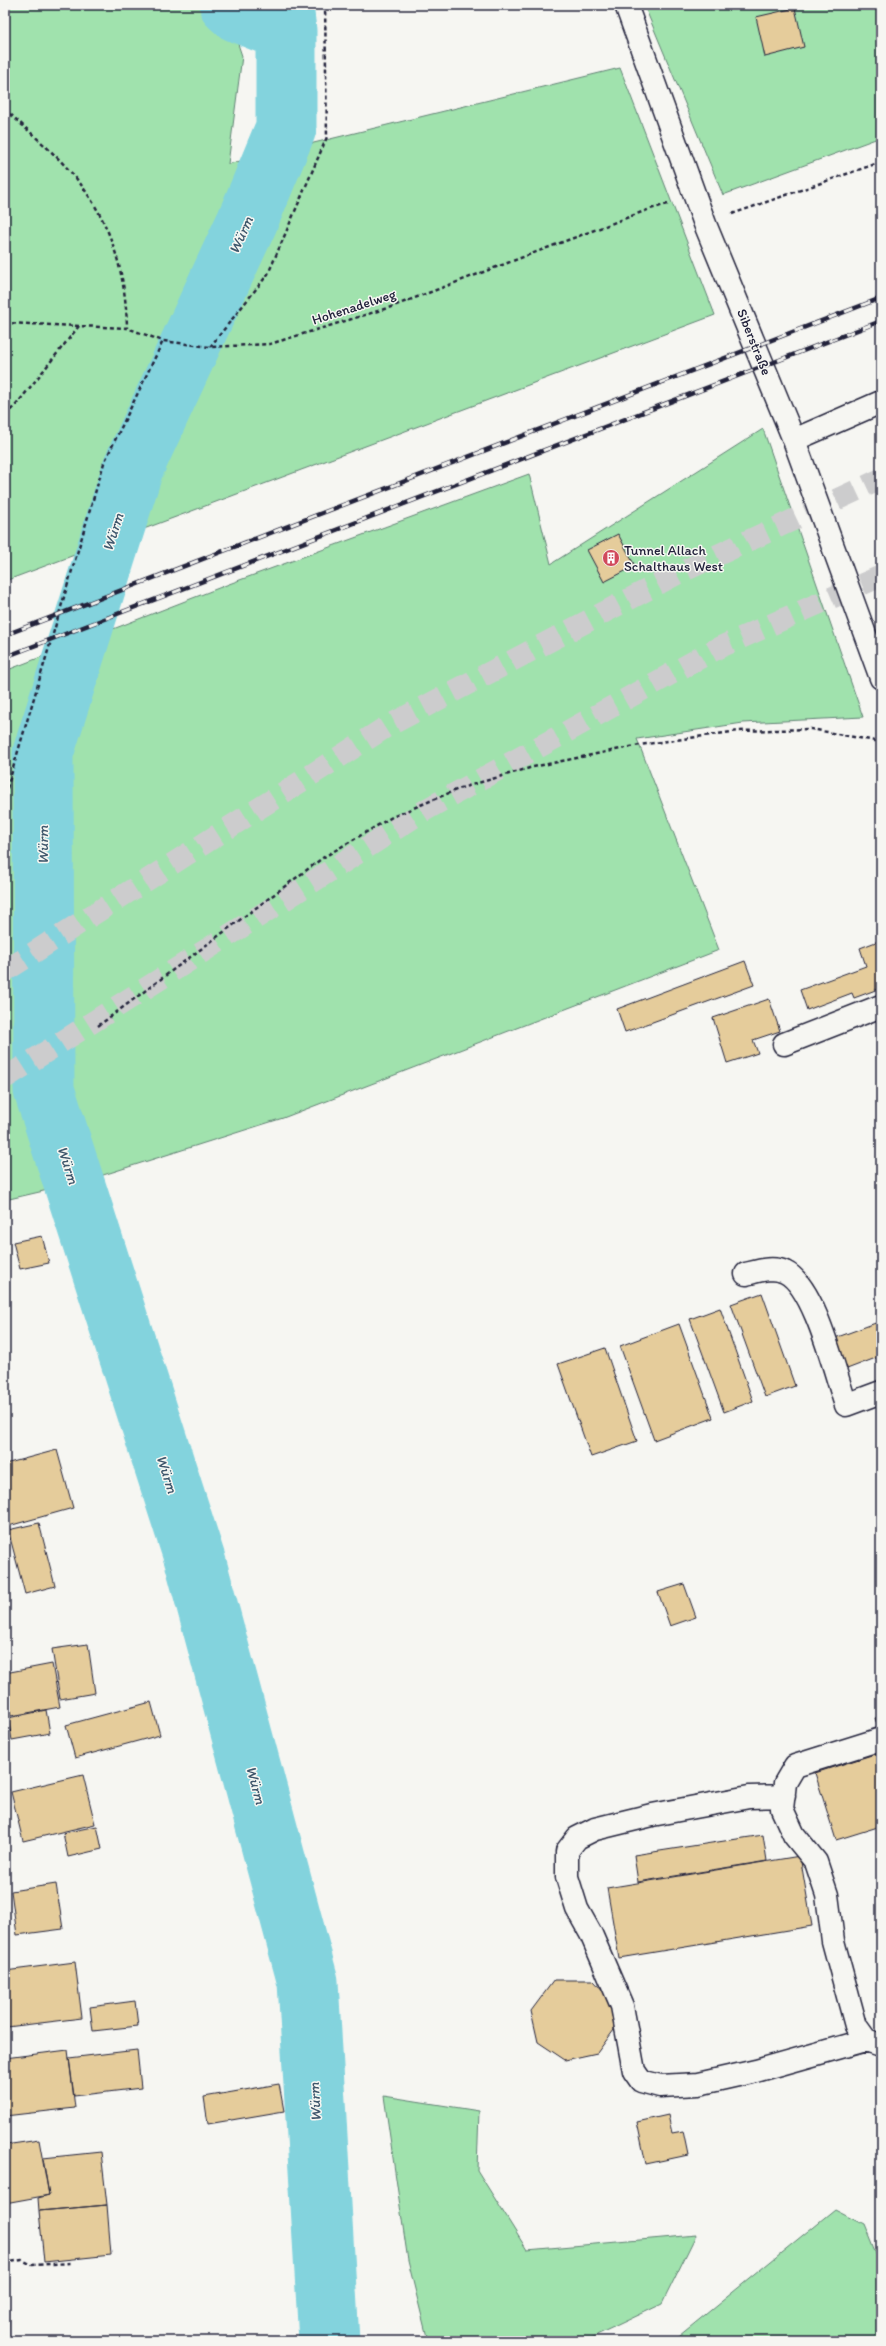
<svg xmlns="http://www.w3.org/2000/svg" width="886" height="2346" font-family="Itim,sans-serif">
<rect width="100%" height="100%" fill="#f6f6f2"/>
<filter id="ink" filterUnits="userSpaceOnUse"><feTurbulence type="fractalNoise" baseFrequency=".025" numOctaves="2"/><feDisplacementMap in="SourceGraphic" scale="8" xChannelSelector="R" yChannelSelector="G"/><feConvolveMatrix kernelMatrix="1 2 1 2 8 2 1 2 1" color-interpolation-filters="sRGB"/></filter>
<g filter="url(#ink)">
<!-- green -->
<path fill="#a0e2ad" stroke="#618274" d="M 5,5 L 225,5 L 242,56 L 228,164 L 620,68 L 715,315 L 5,581 Z
M 644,5 L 881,5 L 881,137 L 723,195 Z
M 763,429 L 863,717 L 743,723 L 637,739 L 719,950 L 283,1118 L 78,1183 L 5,1200 L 5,671 L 229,584 L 529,474 L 551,564 Z
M 384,2096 L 479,2111 L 477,2170 L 527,2250 L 696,2235 L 662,2304 L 584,2341 L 428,2341 L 408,2261 Z
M 835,2209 L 864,2224 L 881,2266 L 881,2341 L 673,2341 Z"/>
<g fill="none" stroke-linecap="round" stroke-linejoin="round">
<!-- river -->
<path stroke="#83d3dd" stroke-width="61" d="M 230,5 L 238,12 L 286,31
M 283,5 L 286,31 L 286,128 L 247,222 L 133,468 L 43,753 L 44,1090 L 195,1560 L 308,1982 L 329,2341"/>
</g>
<!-- building -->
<path fill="#e5cc9b" stroke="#22223b" d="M 795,8 L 804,47 L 765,57 L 756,17 Z
M 618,534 L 635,566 L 604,582 L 587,550 Z
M 881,940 L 881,988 L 854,998 L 852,993 L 807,1010 L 800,990 L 866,966 L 860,948 Z
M 745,961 L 754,985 L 625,1032 L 617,1009 Z
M 769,999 L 780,1031 L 753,1040 L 758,1053 L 727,1063 L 713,1018 Z
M 42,1236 L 49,1263 L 20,1269 L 13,1242 Z
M 762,1293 L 795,1386 L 765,1397 L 731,1304 Z
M 720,1308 L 753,1401 L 724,1412 L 690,1319 Z
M 881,1321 L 881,1356 L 847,1369 L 835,1338 Z
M 679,1324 L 713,1418 L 654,1440 L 620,1346 Z
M 605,1348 L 637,1441 L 591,1457 L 558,1364 Z
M 57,1450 L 73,1508 L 5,1527 L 5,1464 Z
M 39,1523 L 55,1586 L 25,1594 L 8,1530 Z
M 684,1584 L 696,1617 L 670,1626 L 658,1592 Z
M 88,1644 L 95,1693 L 60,1699 L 52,1649 Z
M 52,1664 L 60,1707 L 11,1716 L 5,1686 L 5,1673 Z
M 151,1702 L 160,1735 L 75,1758 L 66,1725 Z
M 46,1710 L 50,1733 L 12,1740 L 8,1718 Z
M 881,1717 L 881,1730 L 879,1731 L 875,1718 Z
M 881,1752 L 881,1826 L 836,1840 L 815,1773 Z
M 83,1775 L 95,1824 L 23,1841 L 11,1792 Z
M 97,1826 L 102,1849 L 68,1857 L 63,1833 Z
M 763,1835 L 767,1861 L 638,1882 L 634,1855 Z
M 800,1856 L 812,1926 L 619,1958 L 607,1888 Z
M 56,1884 L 63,1929 L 17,1935 L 11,1891 Z
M 75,1962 L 82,2018 L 7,2027 L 5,1971 Z
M 554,1980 L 593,1980 L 613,2001 L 614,2030 L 597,2053 L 565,2060 L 538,2042 L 531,2011 Z
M 135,2001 L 138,2026 L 93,2031 L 90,2007 Z
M 68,2050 L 75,2108 L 5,2116 L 5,2058 Z
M 137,2050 L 141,2088 L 74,2096 L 69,2058 Z
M 279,2084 L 284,2111 L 208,2124 L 204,2097 Z
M 668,2115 L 672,2133 L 683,2131 L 688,2155 L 646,2164 L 637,2122 Z
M 39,2140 L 49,2195 L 5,2203 L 5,2145 Z
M 101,2152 L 107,2205 L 39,2211 L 38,2198 L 49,2195 L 43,2158 Z
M 107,2205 L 111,2255 L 44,2262 L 39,2211 Z
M 5,2309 L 9,2309 L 8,2341 L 5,2341 Z"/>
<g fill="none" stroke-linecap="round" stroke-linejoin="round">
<!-- highway-tunnel -->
<path stroke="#cccccd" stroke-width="22" stroke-dasharray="22 11" stroke-linecap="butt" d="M 5,971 L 386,727 L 677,574 L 881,479
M 5,1078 L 427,809 L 718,648 L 881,576"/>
<!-- minor casing -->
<g stroke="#22223b" stroke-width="25">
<path id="minor" d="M 626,5 L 705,224 L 794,440 L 881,678
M 794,440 L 881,402
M 784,1044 L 881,1006
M 746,1274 C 758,1271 773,1266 785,1272 C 815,1286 835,1374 846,1405 L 881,1392
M 881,1739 L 795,1766 L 785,1783 L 782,1809 L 794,1835 L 816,1862 L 827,1895 L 833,1941 L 856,2026 L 866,2040 L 881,2045
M 784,1796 L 749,1797 L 652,1815 L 595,1829 L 577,1838 L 567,1851 L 567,1877 L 577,1909 L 591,1934 L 622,2006 L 634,2071 L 641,2081 L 660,2086 L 698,2084 L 756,2071 L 866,2040"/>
</g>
<!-- path -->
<path stroke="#22223b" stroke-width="2.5" stroke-dasharray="4 3" stroke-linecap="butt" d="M 5,109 C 30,133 58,155 79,182 C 112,225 126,275 127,328
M 732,214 L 881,162
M 5,323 L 127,328 L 163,341 L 210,347 L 270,344 L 391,307 L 650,209 L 668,204
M 210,347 L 268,274 L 327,137 L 325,5
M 5,415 L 16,405 L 79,326
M 5,795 L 104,463 L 163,341
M 98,1026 L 324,857 L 392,817 L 461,788 L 533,767 L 640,745 L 739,731 L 811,729 L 875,741 L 881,740
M 5,2263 L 22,2260 L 32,2265 L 72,2263"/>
<!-- minor -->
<use href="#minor" stroke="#f6f6f2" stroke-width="22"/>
<!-- rail casing -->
<g stroke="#22223b" stroke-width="4.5">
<path id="rail" d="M 5,635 L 881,298
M 5,657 L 881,321"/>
</g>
<!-- rail -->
<use href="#rail" stroke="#f6f6f2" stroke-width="3" stroke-dasharray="9" stroke-linecap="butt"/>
</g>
</g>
<!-- icons -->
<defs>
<g id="building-disc" transform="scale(0.9)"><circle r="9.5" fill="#d1495b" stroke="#f6f6f2"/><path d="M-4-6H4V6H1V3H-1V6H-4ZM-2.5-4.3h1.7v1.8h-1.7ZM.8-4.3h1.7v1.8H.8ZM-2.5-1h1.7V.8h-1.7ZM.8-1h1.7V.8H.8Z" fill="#fff"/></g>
</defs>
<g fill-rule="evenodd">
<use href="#building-disc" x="611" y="558"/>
</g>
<g text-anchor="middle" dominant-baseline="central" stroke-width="3" stroke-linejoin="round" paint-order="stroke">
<!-- street labels -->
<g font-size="14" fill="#22223b" stroke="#f6f6f2">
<text transform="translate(354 307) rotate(-18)">Hohenadelweg</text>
<text transform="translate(754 342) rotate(68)">Siberstraße</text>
</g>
<!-- poi labels -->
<g font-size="14" fill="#22223b" stroke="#f6f6f2" text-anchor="start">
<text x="624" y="550">Tunnel Allach<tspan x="624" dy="16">Schalthaus West</tspan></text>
</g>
<!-- water labels -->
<g font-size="15" font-style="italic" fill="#3f576c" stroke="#f6f6f2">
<text transform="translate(241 235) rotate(-66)">Würm</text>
<text transform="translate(113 532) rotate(-72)">Würm</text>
<text transform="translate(43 845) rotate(-90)">Würm</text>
<text transform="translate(68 1165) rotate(72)">Würm</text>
<text transform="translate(167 1474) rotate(72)">Würm</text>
<text transform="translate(256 1785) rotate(75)">Würm</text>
<text transform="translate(315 2102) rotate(-93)">Würm</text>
</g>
</g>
<!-- margin -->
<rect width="886" height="2346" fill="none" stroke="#f6f6f2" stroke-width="20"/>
<rect x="10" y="10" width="866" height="2326" fill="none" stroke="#22223b" stroke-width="1.5" filter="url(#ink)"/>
</svg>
